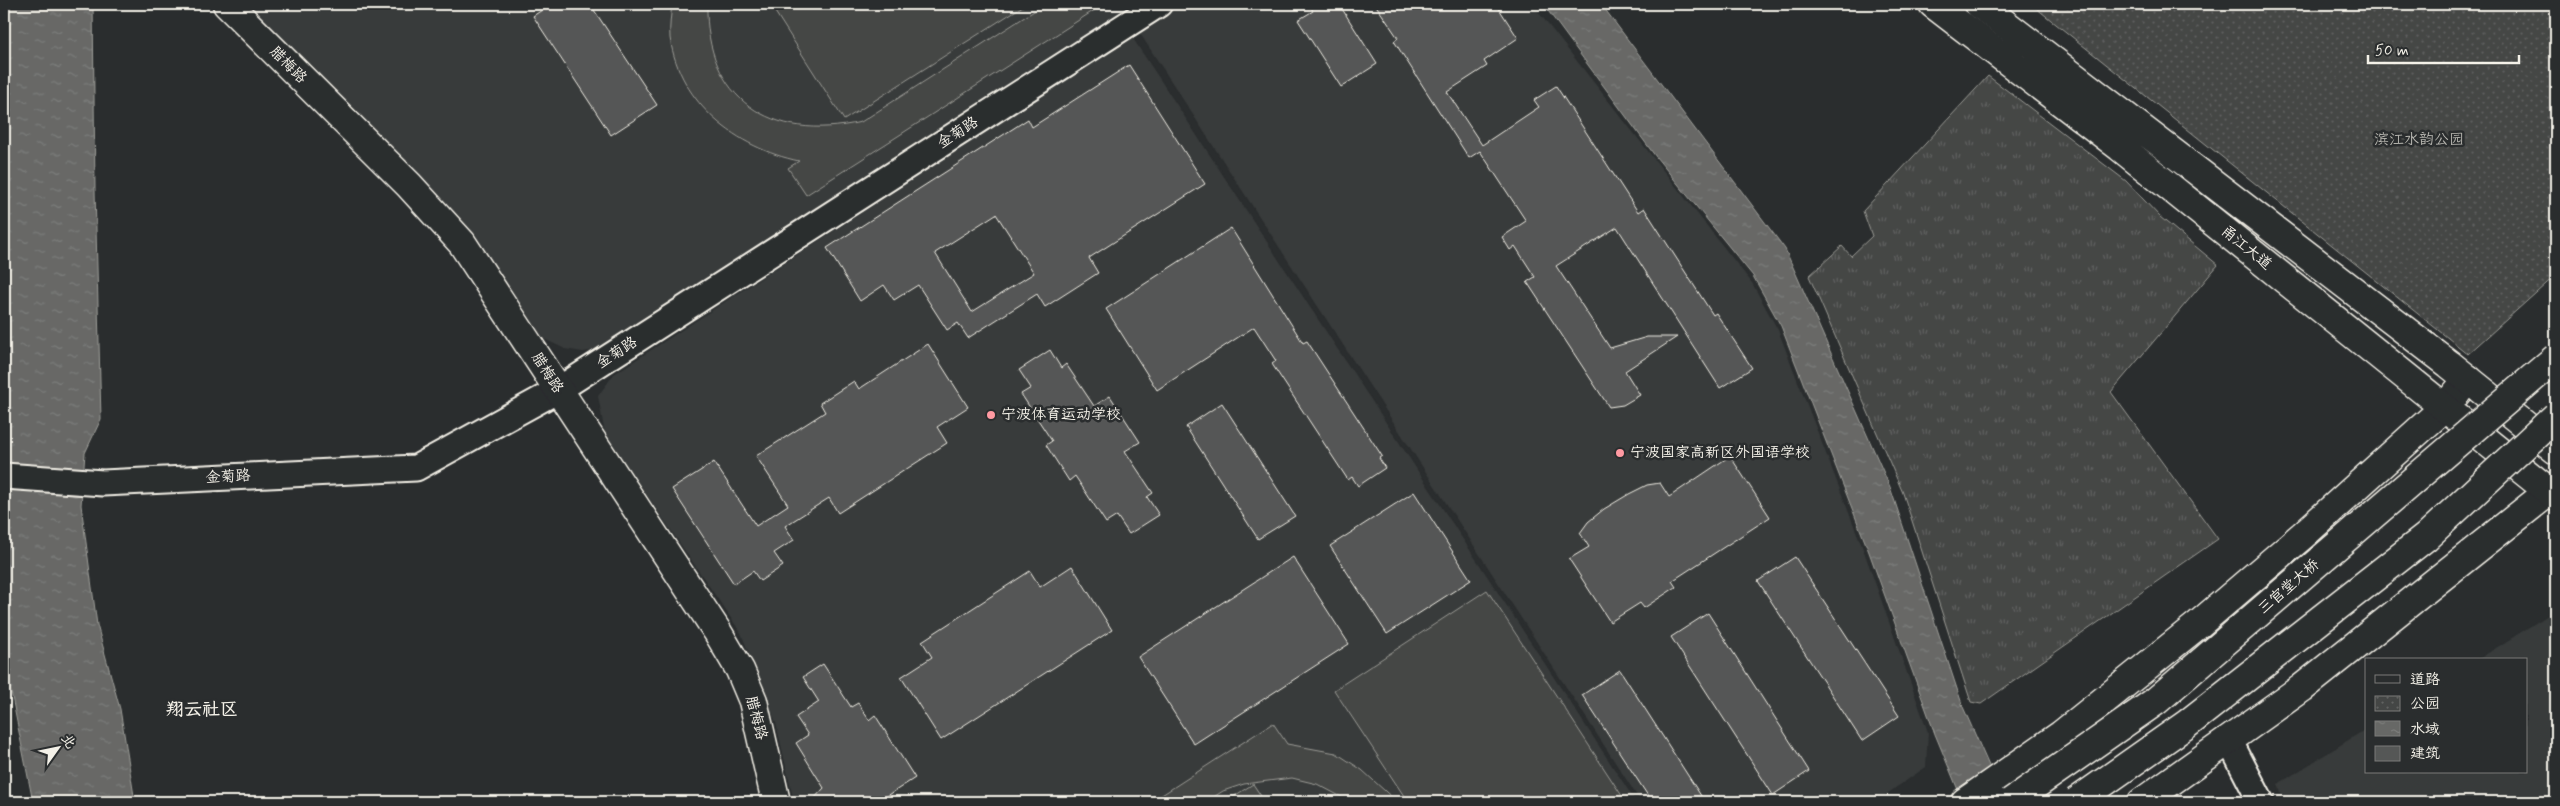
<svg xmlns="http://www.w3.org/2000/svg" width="2560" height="806" font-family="Mynerve,'LXGW WenKai TC',sans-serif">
<defs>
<pattern id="grass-tufts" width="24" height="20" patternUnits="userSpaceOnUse" patternTransform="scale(1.25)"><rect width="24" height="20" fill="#444645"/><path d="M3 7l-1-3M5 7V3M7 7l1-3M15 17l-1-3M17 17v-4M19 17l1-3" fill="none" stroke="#606160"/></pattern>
<pattern id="park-dots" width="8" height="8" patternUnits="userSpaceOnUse" patternTransform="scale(1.25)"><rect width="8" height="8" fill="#444645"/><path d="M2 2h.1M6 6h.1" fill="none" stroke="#606160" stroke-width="1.8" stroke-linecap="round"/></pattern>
<pattern id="water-ripples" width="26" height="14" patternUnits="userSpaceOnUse" patternTransform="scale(1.25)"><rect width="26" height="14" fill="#676866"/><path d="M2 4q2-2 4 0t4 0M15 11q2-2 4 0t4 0" fill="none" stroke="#7d7e7c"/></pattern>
</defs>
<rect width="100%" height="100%" fill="#2a2d2e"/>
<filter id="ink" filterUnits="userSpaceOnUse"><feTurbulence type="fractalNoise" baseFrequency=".02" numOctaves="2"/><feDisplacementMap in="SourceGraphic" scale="10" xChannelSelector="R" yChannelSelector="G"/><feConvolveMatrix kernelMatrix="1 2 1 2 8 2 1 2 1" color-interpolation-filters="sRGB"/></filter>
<g filter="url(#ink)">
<!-- built -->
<path fill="#373a3a" d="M 245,4 L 1532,4 L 1752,283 L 1778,330 L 1865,554 L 1928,732 L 1926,767 L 1875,802 L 1641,802 L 1124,9 L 601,349 L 583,352 L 565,349 L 544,339 L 446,205 Z
M 1132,37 L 1636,802 L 794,802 L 776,723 L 741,633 L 605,434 L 598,396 L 614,374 Z
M 2556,610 L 2556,802 L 2284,802 L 2278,784 L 2366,729 L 2366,772 L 2526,772 L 2526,660 L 2477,660 Z"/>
<!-- grass -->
<path fill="url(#grass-tufts)" stroke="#9c9c96" d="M 1988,76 L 2126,181 L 2160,217 L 2218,265 L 2111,392 L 2218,539 L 1981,704 L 1971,702 L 1903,493 L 1809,276 L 1842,246 L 1851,256 L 1872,236 L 1863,211 Z"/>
<!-- park -->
<path fill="url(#park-dots)" stroke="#9c9c96" d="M 2031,4 L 2556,4 L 2556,275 L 2468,354 Z"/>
<!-- garden -->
<path fill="#444645" stroke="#9c9c96" d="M 672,4 L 707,4 C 705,99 772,143 861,122 L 1045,4 L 1104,4 L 806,195 L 788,168 L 799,161 C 737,148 680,104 670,38 C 669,27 671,15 672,4 Z
M 770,4 L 1026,4 L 844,120 Z
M 1487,590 L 1626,802 L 1408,802 L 1334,690 Z
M 1273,723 L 1287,744 L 1336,753 L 1362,770 L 1397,802 L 1351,802 L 1317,784 L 1292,778 L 1244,784 L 1223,791 L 1206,802 L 1151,802 Z
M 1253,784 L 1265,802 L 1225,802 Z"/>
<!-- water -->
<path fill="url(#water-ripples)" stroke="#9f9f9a" d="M 4,4 L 93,4 L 95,191 L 101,419 L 85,453 L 81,505 L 97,625 L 120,709 L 135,802 L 33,802 L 4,657 L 4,413 L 8,383 Z
M 1543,4 L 1601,4 L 1785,249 L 1890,487 L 1963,707 L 2005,802 L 1963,802 L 1935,734 L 1869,552 L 1781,326 L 1753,276 L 1656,157 Z"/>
<!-- building -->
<path fill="#555756" stroke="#f4f1e8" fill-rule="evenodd" d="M 551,4 L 590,4 L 657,105 L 611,135 L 533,16 Z
M 1309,4 L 1339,4 L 1377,64 L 1341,87 L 1298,20 L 1313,11 Z
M 1375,4 L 1496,4 L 1518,38 L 1484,61 L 1487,66 L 1447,92 L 1482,145 L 1539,107 L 1534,100 L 1556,86 L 1638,212 L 1644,208 L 1713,315 L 1716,313 L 1752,368 L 1720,388 L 1617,227 L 1556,266 L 1610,348 L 1647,337 L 1677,337 L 1625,371 L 1640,395 L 1623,405 L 1609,407 L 1527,282 L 1535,277 L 1515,246 L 1510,250 L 1502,237 L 1526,221 L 1480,151 L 1469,158 L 1394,41 L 1398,38 Z
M 1129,65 L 1205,184 L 1089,258 L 1098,273 L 1045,307 L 1037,294 L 968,338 L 958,323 L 947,330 L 918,285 L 894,300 L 884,285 L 860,301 L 827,248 L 1028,119 L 1032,127 ZM 996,214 L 1034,273 L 972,312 L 935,253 Z
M 1231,228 L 1303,343 L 1307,341 L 1382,456 L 1379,458 L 1385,468 L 1358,486 L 1352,477 L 1348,480 L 1272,364 L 1276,361 L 1254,327 L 1157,390 L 1106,309 Z
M 928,344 L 968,407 L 937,427 L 947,443 L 838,513 L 829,498 L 785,526 L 794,540 L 774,553 L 783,566 L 760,581 L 753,571 L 734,584 L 672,489 L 714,462 L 756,526 L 788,505 L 756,456 L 825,412 L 820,403 L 854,381 L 859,389 Z
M 1050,350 L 1061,368 L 1066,364 L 1094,406 L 1110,396 L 1140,442 L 1125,451 L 1153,493 L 1147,497 L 1159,515 L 1129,534 L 1117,516 L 1106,523 L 1075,476 L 1069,481 L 1046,445 L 1052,441 L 1021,394 L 1031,388 L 1019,370 Z
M 1222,403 L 1295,516 L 1258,539 L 1186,427 Z
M 1730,456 L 1770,517 L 1672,581 L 1676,587 L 1644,608 L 1640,603 L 1610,622 L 1569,559 L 1589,547 L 1580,533 L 1588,522 L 1604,509 L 1629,494 L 1647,485 L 1660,483 L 1669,497 Z
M 1414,492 L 1471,580 L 1387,634 L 1330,546 Z
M 1293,557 L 1349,644 L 1194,744 L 1138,657 Z
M 1795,557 L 1899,716 L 1862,741 L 1758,581 Z
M 1072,566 L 1112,630 L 941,740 L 901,677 L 932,657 L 922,641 L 1030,571 L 1040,587 Z
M 1708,613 L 1809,771 L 1773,795 L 1671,637 Z
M 823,664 L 851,707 L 858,703 L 869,720 L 875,715 L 915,778 L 878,802 L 811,802 L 824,788 L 796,743 L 808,735 L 796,717 L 819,702 L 803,677 Z
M 1620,670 L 1705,802 L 1652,802 L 1582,695 Z"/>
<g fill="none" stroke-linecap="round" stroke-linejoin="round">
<!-- minor casing -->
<g stroke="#f4f1e8" stroke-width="29">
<path id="minor" d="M 4,476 L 103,483 L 416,468 L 558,390 L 1159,4
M 2229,740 L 2261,802"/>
</g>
<!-- tertiary casing -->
<g stroke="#f4f1e8" stroke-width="31">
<path id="tertiary" d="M 227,4 L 409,185 L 462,243 L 717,631 L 740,670 L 753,701 L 776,802
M 1965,802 L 2061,735 L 2199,624 L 2303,535 L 2445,407 L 2468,379
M 2142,802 L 2302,688 L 2556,486"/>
</g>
<!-- secondary casing -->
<g stroke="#f4f1e8" stroke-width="31">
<path id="secondary" d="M 1933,4 L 2120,147 L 2556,497
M 1979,4 L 2449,364 L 2556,450"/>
</g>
<!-- minor -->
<use href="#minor" stroke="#2a2d2e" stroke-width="25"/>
<!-- tertiary -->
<use href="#tertiary" stroke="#2a2d2e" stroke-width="28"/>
<!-- secondary -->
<use href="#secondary" stroke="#2a2d2e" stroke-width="28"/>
<!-- primary-bridge casing -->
<g stroke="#f4f1e8" stroke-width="31" stroke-linecap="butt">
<path id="primary-bridge" d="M 2011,802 L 2156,701 L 2556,358
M 2076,802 L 2187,724 L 2426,537 L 2556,416"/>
</g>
<!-- primary-bridge -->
<use href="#primary-bridge" stroke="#2a2d2e" stroke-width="28"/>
</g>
</g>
<!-- markers -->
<g fill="#ff9aa2" stroke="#2a2d2e" stroke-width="2">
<circle cx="991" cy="415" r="5"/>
<circle cx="1620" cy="453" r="5"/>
</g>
<g text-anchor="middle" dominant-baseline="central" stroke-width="5" stroke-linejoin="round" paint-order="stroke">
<!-- street labels -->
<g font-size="15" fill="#f4f1e8" stroke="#2a2d2e">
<text transform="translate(288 65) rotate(45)">腊梅路</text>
<text transform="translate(958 133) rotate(-33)">金菊路</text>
<text transform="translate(2246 248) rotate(39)">甬江大道</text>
<text transform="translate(617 353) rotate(-33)">金菊路</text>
<text transform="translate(547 373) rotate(57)">腊梅路</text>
<text transform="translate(228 477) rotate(-3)">金菊路</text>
<text transform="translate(2289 587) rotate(-41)">三官堂大桥</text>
<text transform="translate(756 718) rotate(75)">腊梅路</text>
</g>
<!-- park labels -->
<g font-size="15" fill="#b6b5af" stroke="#2a2d2e">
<text x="2419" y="140">滨江水韵公园</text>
</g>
<!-- poi labels -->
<g font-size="15" fill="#f4f1e8" stroke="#2a2d2e" text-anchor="start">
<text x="1001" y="415">宁波体育运动学校</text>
<text x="1630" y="453">宁波国家高新区外国语学校</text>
</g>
<!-- quarter labels -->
<g font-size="18" font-weight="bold" fill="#f4f1e8" stroke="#2a2d2e">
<text x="202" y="710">翔云社区</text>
</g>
</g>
<!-- margin -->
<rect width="2560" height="806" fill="none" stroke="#2a2d2e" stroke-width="20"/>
<rect x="10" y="10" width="2540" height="786" fill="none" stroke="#f4f1e8" stroke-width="2" filter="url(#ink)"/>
<!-- legend -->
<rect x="2365" y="658" width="162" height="115" fill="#2a2d2e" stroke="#7b7b78"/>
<rect x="2375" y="675" width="25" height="8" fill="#2a2d2e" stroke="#7b7b78"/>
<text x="2410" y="684" font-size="15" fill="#f4f1e8">道路</text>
<rect x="2375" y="696" width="25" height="15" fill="url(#park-dots)" stroke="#7b7b78"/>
<text x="2410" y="708" font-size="15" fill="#f4f1e8">公园</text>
<rect x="2375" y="721" width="25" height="15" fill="url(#water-ripples)" stroke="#7b7b78"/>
<text x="2410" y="734" font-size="15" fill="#f4f1e8">水域</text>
<rect x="2375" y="746" width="25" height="15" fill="#555756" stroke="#7b7b78"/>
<text x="2410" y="758" font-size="15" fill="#f4f1e8">建筑</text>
<!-- north arrow -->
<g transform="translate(58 748) rotate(57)" stroke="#2a2d2e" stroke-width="4" paint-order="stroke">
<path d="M0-4L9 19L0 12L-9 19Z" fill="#f4f1e8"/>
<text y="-8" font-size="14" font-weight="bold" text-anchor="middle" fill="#f4f1e8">北</text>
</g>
<!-- scale -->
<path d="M2368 55v8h151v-8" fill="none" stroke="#f4f1e8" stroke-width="2.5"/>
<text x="2375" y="55" font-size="15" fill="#f4f1e8" stroke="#2a2d2e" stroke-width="4" paint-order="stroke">50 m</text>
</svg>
